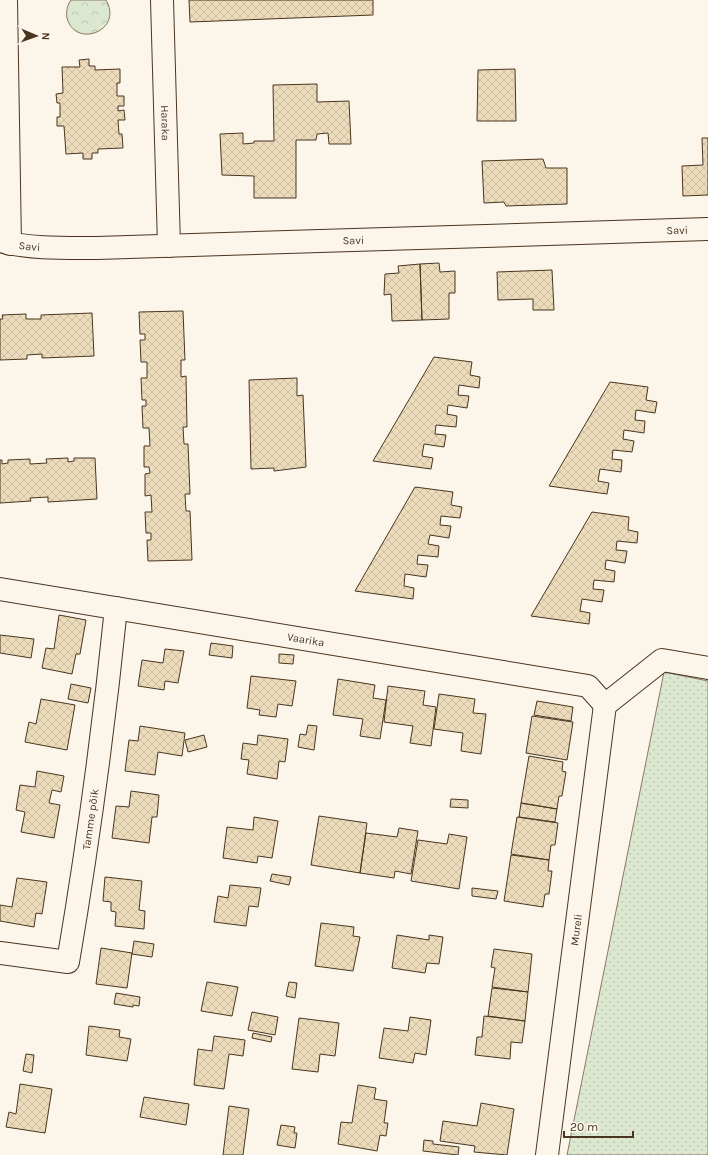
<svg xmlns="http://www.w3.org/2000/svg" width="708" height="1155" font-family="Karla,sans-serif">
<defs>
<pattern id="grass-dots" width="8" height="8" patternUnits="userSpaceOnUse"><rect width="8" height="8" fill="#dce7d0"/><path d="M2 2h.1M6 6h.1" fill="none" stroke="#bec7b2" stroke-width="1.8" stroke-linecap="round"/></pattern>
<pattern id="park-crowns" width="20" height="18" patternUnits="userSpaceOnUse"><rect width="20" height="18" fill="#dce7d0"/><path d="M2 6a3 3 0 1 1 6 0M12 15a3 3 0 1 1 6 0" fill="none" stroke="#bec7b2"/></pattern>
<pattern id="building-cross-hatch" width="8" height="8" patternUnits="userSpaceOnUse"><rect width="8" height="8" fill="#ecdcbc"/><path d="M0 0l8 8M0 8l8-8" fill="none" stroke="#ccbda1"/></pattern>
</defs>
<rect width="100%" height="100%" fill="#fbf6e9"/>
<!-- grass -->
<path fill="url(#grass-dots)" stroke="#887966" d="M 664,672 L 708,681 L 708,1155 L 567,1155 Z"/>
<!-- park -->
<path fill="url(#park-crowns)" stroke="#887966" d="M 71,0 L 106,0 C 124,31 75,49 67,18 C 66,12 67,5 71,0 Z"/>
<!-- building -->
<path fill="url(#building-cross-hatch)" stroke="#4a3520" d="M 189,0 L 373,0 L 373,15 L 190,22 Z
M 89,59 L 89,66 L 95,66 L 95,70 L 120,69 L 120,83 L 117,83 L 117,96 L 124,96 L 124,106 L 118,106 L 118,111 L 124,110 L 125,120 L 118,120 L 119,134 L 122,134 L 123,148 L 98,149 L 98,153 L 92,153 L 92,159 L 83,159 L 83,153 L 66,154 L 64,126 L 57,126 L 57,117 L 60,117 L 60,103 L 57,103 L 56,94 L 63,93 L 62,67 L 80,67 L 79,60 Z
M 515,69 L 516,121 L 477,121 L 478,70 Z
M 317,84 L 317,102 L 349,101 L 351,144 L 329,144 L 328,133 L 317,134 L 316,140 L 296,140 L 296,198 L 254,198 L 254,176 L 222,175 L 220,134 L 243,133 L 243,144 L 254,143 L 254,141 L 274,141 L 273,85 Z
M 702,138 L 708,138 L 708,195 L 683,196 L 682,166 L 703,165 Z
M 543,159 L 546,168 L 567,168 L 567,204 L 506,206 L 504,202 L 484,203 L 482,161 Z
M 439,263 L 440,272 L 455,271 L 455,293 L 449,293 L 449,319 L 422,320 L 420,264 Z
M 420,264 L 422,320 L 392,321 L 391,294 L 384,295 L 385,274 L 399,273 L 398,266 Z
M 552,270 L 554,310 L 533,310 L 533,299 L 498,300 L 497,272 Z
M 183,311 L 185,360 L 181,360 L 181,377 L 186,376 L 187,427 L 183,427 L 184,444 L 188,444 L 190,494 L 185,494 L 186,511 L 190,511 L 192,560 L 148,561 L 147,540 L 151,540 L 151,533 L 146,533 L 145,512 L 152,512 L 151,495 L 145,496 L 145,474 L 150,473 L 149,467 L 144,467 L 144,446 L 150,446 L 149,428 L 143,428 L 142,406 L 146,406 L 146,400 L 142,400 L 141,378 L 147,378 L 147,362 L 141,362 L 140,340 L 145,340 L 145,334 L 140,334 L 139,312 Z
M 92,313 L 94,356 L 42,358 L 42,354 L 27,355 L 27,359 L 0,360 L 0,319 L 3,319 L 2,315 L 26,314 L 26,319 L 41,319 L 41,315 Z
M 434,357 L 472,362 L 470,375 L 480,377 L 479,388 L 459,385 L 458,395 L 469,396 L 467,408 L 448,405 L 447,414 L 457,416 L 456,427 L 436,425 L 435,434 L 446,435 L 444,447 L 424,444 L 422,456 L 433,458 L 431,469 L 373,461 Z
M 297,378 L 297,396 L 303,395 L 306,467 L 274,471 L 274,468 L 251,469 L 249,380 Z
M 610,382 L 648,387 L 646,400 L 657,402 L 655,413 L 636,410 L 635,420 L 645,421 L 644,433 L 624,430 L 623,439 L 634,441 L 632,452 L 613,450 L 612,459 L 622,460 L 621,472 L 600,469 L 598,481 L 609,483 L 607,494 L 549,486 Z
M 68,458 L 68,462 L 74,461 L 74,458 L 95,458 L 97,499 L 48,502 L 48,497 L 30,498 L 31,501 L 0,503 L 0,460 L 2,460 L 2,464 L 8,463 L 8,460 L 30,459 L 30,464 L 47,463 L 46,459 Z
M 415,487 L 453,492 L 451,505 L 462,507 L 460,518 L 441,516 L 440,525 L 451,526 L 449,538 L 430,535 L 428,544 L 439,546 L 438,557 L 418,555 L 417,564 L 428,565 L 426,577 L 405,574 L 404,586 L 414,588 L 413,599 L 355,591 Z
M 592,512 L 629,517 L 628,530 L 638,532 L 637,543 L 617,541 L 616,550 L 627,551 L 625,563 L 606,560 L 605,569 L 615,571 L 614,582 L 594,580 L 593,589 L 604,590 L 602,602 L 582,599 L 580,611 L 590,613 L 589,624 L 531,616 Z
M 59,615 L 86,620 L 80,654 L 76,654 L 72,674 L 42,668 L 46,648 L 54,649 Z
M 0,635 L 34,639 L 31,658 L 0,653 Z
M 211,643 L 233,646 L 232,658 L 209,655 Z
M 165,649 L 184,651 L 178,683 L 165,681 L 164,690 L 138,686 L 142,660 L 163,663 Z
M 279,654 L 294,655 L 293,664 L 279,663 Z
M 251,676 L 296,681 L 292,706 L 278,704 L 276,717 L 259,715 L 260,710 L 247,708 Z
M 338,679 L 375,685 L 373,698 L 386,700 L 380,739 L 360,736 L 363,719 L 333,715 Z
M 71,684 L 91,688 L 88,703 L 68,699 Z
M 388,686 L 425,691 L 423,705 L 436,707 L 431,746 L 410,743 L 413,726 L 384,722 Z
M 439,694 L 475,699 L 473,713 L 486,714 L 481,754 L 461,751 L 463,733 L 434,729 Z
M 41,699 L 75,705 L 67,750 L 25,742 L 29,722 L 36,724 Z
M 537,701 L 573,707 L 571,721 L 534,715 Z
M 532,716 L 573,722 L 567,760 L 526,753 Z
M 308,725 L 317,726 L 314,750 L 298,747 L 300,734 L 306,735 Z
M 140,726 L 185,733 L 182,756 L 158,752 L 155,775 L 125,771 L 129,740 L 138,741 Z
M 204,735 L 207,747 L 188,752 L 185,740 Z
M 258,735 L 288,739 L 285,762 L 279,761 L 277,779 L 247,774 L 249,760 L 241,759 L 243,743 L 257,745 Z
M 529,756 L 563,762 L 562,771 L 566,772 L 562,796 L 559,796 L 557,809 L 521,803 Z
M 37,771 L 64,776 L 61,792 L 52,790 L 49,803 L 60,805 L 54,838 L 21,832 L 25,812 L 16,810 L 20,785 L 35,787 Z
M 131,791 L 159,795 L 157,817 L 152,817 L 149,843 L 112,838 L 116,806 L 129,807 Z
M 451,799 L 468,800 L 468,808 L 450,807 Z
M 521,803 L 557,809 L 555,822 L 519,817 Z
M 319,816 L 367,823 L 360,873 L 311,865 Z
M 254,817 L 278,821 L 272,858 L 258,856 L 257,863 L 223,858 L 227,827 L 253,830 Z
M 517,817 L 558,823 L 555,845 L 551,845 L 549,860 L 511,854 Z
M 399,828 L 418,831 L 411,874 L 395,871 L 394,878 L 360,873 L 366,833 L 397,837 Z
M 449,834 L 467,837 L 459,889 L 411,881 L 418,840 L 447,844 Z
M 511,855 L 549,860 L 548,871 L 552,871 L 549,894 L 545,894 L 543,907 L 504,901 Z
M 272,874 L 291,877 L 289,885 L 270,881 Z
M 105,877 L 142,881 L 139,910 L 145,911 L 144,929 L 115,926 L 116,912 L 111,911 L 111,902 L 103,901 Z
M 17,878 L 47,882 L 42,914 L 36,913 L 34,927 L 0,921 L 0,905 L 12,907 Z
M 230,885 L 261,888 L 258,907 L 249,906 L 246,926 L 214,922 L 218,896 L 228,898 Z
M 472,888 L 498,891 L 496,899 L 472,896 Z
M 321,923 L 354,927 L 353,936 L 360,937 L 353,971 L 315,966 Z
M 397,935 L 429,940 L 429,935 L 443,937 L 439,964 L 427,963 L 425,973 L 392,968 Z
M 134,941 L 154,944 L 152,957 L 132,954 Z
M 101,948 L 132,953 L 127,988 L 96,984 Z
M 494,949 L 532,954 L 528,992 L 492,987 L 495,968 L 491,967 Z
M 207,982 L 238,987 L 232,1016 L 201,1011 Z
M 289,982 L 297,983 L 295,998 L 286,996 Z
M 492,988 L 528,992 L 525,1021 L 488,1016 Z
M 116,993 L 140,997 L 139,1006 L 133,1005 L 133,1007 L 114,1004 Z
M 252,1012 L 278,1017 L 275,1035 L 248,1030 Z
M 484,1016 L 525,1021 L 522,1043 L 511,1042 L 510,1059 L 475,1055 L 477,1037 L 482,1037 Z
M 410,1017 L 431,1020 L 426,1055 L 415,1053 L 413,1063 L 379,1058 L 384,1028 L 408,1031 Z
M 299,1018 L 339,1023 L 335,1056 L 320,1054 L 318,1072 L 292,1069 Z
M 89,1026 L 120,1030 L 119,1037 L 131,1039 L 127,1061 L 86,1055 Z
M 253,1033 L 272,1037 L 271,1042 L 252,1038 Z
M 214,1036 L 245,1040 L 243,1056 L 229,1054 L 224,1089 L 194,1085 L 198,1049 L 212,1051 Z
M 26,1054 L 34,1055 L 32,1073 L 23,1071 Z
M 20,1084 L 52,1089 L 45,1133 L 6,1127 L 9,1112 L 16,1114 Z
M 358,1085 L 376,1088 L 374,1099 L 387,1101 L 384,1123 L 388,1123 L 386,1136 L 380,1135 L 377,1151 L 338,1144 L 341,1122 L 352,1123 Z
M 144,1097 L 189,1104 L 186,1125 L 140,1117 Z
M 481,1103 L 514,1109 L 507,1155 L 474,1152 L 475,1146 L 440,1141 L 443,1121 L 477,1126 Z
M 229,1106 L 249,1109 L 243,1155 L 223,1155 Z
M 281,1125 L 295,1127 L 294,1133 L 297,1133 L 295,1148 L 277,1145 Z
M 424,1140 L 433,1141 L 433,1144 L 459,1147 L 458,1155 L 423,1151 Z"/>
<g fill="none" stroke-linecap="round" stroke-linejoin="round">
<!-- minor casing -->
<g stroke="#4a3520" stroke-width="24">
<g id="minor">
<path d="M 6,0 L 10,244"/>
<path id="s1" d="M 162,0 L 169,246"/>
<path id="s2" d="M 0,241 C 30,249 65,248 97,248 L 708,229"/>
<path id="s3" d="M 0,589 L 588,686 L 605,705"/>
<path d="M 605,705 L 662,660 L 708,668"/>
<path id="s4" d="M 0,953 L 68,962 C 88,844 104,727 116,608"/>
<path id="s5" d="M 547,1155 L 605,705"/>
</g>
</g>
<!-- minor -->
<use href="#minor" stroke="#fbf6e9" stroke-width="22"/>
</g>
<g text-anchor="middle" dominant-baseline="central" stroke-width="3" stroke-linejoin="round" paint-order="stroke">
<!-- street labels -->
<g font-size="11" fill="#4a3520" stroke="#fbf6e9">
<text stroke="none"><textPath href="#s1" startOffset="123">Haraka</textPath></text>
<text stroke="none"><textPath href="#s2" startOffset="678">Savi</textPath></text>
<text stroke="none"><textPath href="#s2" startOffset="354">Savi</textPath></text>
<text stroke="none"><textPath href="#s2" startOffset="30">Savi</textPath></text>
<text stroke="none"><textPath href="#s3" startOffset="310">Vaarika</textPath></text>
<text stroke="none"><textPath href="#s4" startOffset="213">Tamme põik</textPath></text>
<text stroke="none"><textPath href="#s5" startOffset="227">Mureli</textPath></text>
</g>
</g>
<!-- north arrow -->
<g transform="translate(36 36) rotate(92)" stroke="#fbf6e9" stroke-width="3" paint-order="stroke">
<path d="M0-3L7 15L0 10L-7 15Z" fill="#4a3520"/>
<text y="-6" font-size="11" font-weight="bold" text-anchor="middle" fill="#4a3520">N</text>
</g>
<!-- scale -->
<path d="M564 1131v6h69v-6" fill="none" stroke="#4a3520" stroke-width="2"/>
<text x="570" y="1131" font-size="12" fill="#4a3520" stroke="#fbf6e9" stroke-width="3" paint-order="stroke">20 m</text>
</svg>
